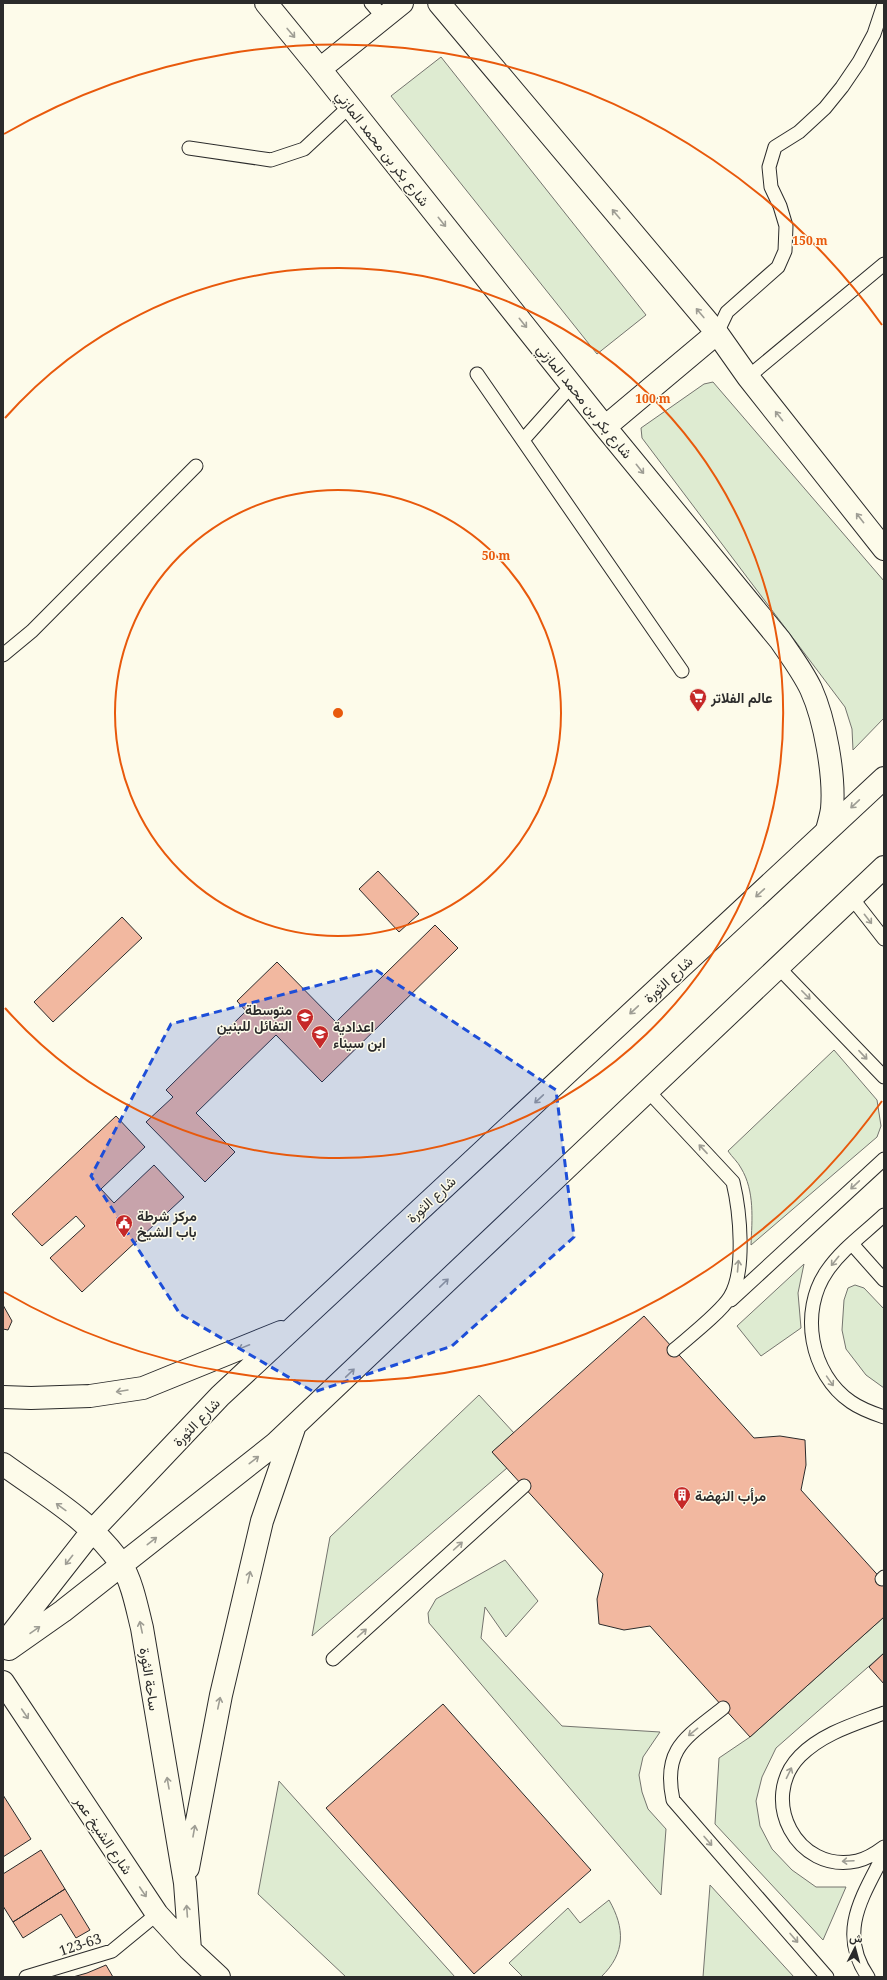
<svg xmlns="http://www.w3.org/2000/svg" width="887" height="1980" font-family="'Noto Serif',Vazirmatn,serif">
<rect width="100%" height="100%" fill="#fdfbea"/>
<!-- green -->
<path fill="#deebd1" stroke="#74746e" d="M 441,57 L 646,315 L 597,354 L 391,96 Z
M 713,382 L 884,581 L 884,718 L 853,750 L 852,729 L 845,707 L 642,438 L 641,428 L 704,384 Z
M 834,1050 L 877,1100 L 881,1126 L 877,1137 L 751,1245 C 752,1220 755,1191 741,1168 C 738,1162 732,1157 728,1151 Z
M 804,1264 L 798,1293 L 801,1328 L 761,1356 L 737,1326 Z
M 855,1285 L 864,1288 L 884,1309 L 884,1388 L 866,1375 L 846,1349 L 842,1330 L 844,1300 L 848,1288 Z
M 479,1395 L 514,1433 L 492,1452 L 507,1468 L 312,1636 L 330,1537 Z
M 505,1560 L 538,1601 L 506,1637 L 485,1607 L 481,1638 L 562,1726 L 660,1732 L 643,1757 L 639,1775 L 642,1792 L 648,1809 L 666,1829 L 661,1895 L 429,1623 L 428,1613 L 436,1599 Z
M 884,1617 L 884,1653 L 776,1748 L 762,1777 L 756,1801 L 760,1826 L 772,1849 L 792,1870 L 816,1887 L 846,1887 L 823,1940 L 715,1824 L 719,1758 L 750,1737 Z
M 279,1781 L 455,1977 L 346,1977 L 258,1894 Z
M 710,1885 L 794,1977 L 703,1977 Z
M 609,1900 C 625,1928 626,1953 601,1977 L 523,1977 L 509,1963 L 568,1908 L 580,1923 Z"/>
<!-- building -->
<path fill="#f2b8a0" stroke="#2b2b2b" d="M 378,871 L 419,914 L 399,932 L 359,889 Z
M 122,917 L 142,938 L 53,1022 L 34,1002 Z
M 435,925 L 458,948 L 322,1082 L 276,1035 L 196,1113 L 235,1152 L 205,1182 L 146,1122 L 173,1097 L 166,1090 L 246,1011 L 237,1001 L 277,962 L 336,1022 Z
M 116,1116 L 145,1147 L 101,1189 L 114,1203 L 154,1165 L 184,1197 L 82,1292 L 50,1258 L 85,1226 L 76,1216 L 42,1246 L 12,1214 Z
M 3,1305 L 12,1321 L 8,1330 L 3,1329 Z
M 644,1316 L 754,1438 L 780,1436 L 805,1440 L 806,1465 L 801,1490 L 884,1582 L 884,1617 L 750,1737 L 650,1626 L 624,1630 L 599,1624 L 597,1599 L 603,1574 L 492,1452 Z
M 884,1653 L 884,1684 L 869,1667 Z
M 443,1704 L 591,1870 L 474,1974 L 326,1808 Z
M 3,1795 L 31,1839 L 3,1857 Z
M 41,1850 L 65,1889 L 13,1922 L 3,1906 L 3,1874 Z
M 65,1889 L 90,1930 L 76,1938 L 61,1914 L 23,1938 L 13,1922 Z
M 106,1965 L 113,1977 L 73,1977 L 87,1973 Z"/>
<g fill="none" stroke-linecap="round" stroke-linejoin="round">
<!-- lane casing -->
<g stroke="#2b2b2b" stroke-width="15">
<path id="lane" d="M 371,3 L 384,18
M 189,148 L 271,160 L 304,149 L 350,106
M 717,333 L 727,312 L 778,267 L 785,251 L 786,226 L 780,206 L 771,187 L 769,167 L 775,147 L 799,132 L 825,108 L 842,87 L 859,62 L 874,34 L 884,4
M 477,374 L 682,671
M 748,377 L 884,264
M 523,440 L 572,385
M 3,655 L 32,631 L 196,466
M 852,898 L 884,939
M 778,967 L 884,1077
M 648,1091 L 733,1182 C 740,1211 746,1271 730,1297 C 721,1312 689,1337 674,1350
M 884,1215 C 865,1233 842,1249 827,1271 C 799,1311 810,1374 851,1402 C 861,1409 872,1413 884,1417
M 852,1244 L 884,1280
M 731,1300 L 884,1159
M 882,1579 L 884,1577
M 333,1659 L 524,1486
M 723,1708 C 687,1737 662,1748 673,1800 L 827,1977
M 884,1713 C 855,1724 823,1733 800,1756 C 758,1799 797,1874 857,1861 C 867,1859 876,1853 884,1847
M 26,1977 L 112,1951 L 157,1914
M 868,1977 C 837,1932 863,1896 884,1854"/>
</g>
<!-- street casing -->
<g stroke="#2b2b2b" stroke-width="24">
<path id="street" d="M 266,3 L 320,69 L 605,427 L 780,640 C 791,656 803,672 811,689 C 825,720 835,776 832,809 C 831,816 829,823 827,830
M 439,3 L 717,333 L 748,377 L 884,549
M 320,69 L 402,3
M 605,427 L 717,333"/>
</g>
<!-- secondary casing -->
<g stroke="#2b2b2b" stroke-width="24">
<path id="secondary" d="M 3,1397 L 31,1398 L 90,1396 L 143,1388 L 281,1332
M 3,1464 C 44,1494 92,1521 121,1564 C 132,1581 137,1608 142,1628 L 185,1883 L 190,1950
M 3,1645 L 93,1530 L 220,1396 L 884,778
M 9,1649 L 63,1611 L 275,1444 L 884,867
M 3,1682 L 157,1914 L 190,1950 L 219,1977
M 188,1868 L 221,1695 L 262,1521 L 294,1428"/>
</g>
<!-- lane -->
<use href="#lane" stroke="#fdfbea" stroke-width="13"/>
<!-- street -->
<use href="#street" stroke="#fdfbea" stroke-width="22"/>
<!-- secondary -->
<use href="#secondary" stroke="#fdfbea" stroke-width="22"/>
</g>
<!-- one-way arrows -->
<defs><path id="oneway-shaft" d="M-6 0H5M1.5-3L5.5 0L1.5 3" fill="none" stroke-width="1.6" stroke-linecap="round" stroke-linejoin="round"/></defs>
<g stroke="#9e9d94">
<use href="#oneway-shaft" transform="translate(291 33) rotate(50)"/>
<use href="#oneway-shaft" transform="translate(616 214) rotate(-130)"/>
<use href="#oneway-shaft" transform="translate(442 222) rotate(51)"/>
<use href="#oneway-shaft" transform="translate(700 313) rotate(-130)"/>
<use href="#oneway-shaft" transform="translate(523 323) rotate(51)"/>
<use href="#oneway-shaft" transform="translate(779 416) rotate(-128)"/>
<use href="#oneway-shaft" transform="translate(640 469) rotate(51)"/>
<use href="#oneway-shaft" transform="translate(860 518) rotate(-128)"/>
<use href="#oneway-shaft" transform="translate(855 804) rotate(137)"/>
<use href="#oneway-shaft" transform="translate(760 893) rotate(137)"/>
<use href="#oneway-shaft" transform="translate(868 919) rotate(52)"/>
<use href="#oneway-shaft" transform="translate(806 995) rotate(45)"/>
<use href="#oneway-shaft" transform="translate(634 1010) rotate(137)"/>
<use href="#oneway-shaft" transform="translate(863 1055) rotate(47)"/>
<use href="#oneway-shaft" transform="translate(539 1099) rotate(137)"/>
<use href="#oneway-shaft" transform="translate(703 1149) rotate(-133)"/>
<use href="#oneway-shaft" transform="translate(855 1185) rotate(137)"/>
<use href="#oneway-shaft" transform="translate(835 1261) rotate(129)"/>
<use href="#oneway-shaft" transform="translate(738 1266) rotate(-85)"/>
<use href="#oneway-shaft" transform="translate(444 1283) rotate(-44)"/>
<use href="#oneway-shaft" transform="translate(244 1347) rotate(158)"/>
<use href="#oneway-shaft" transform="translate(350 1373) rotate(-44)"/>
<use href="#oneway-shaft" transform="translate(830 1381) rotate(55)"/>
<use href="#oneway-shaft" transform="translate(122 1391) rotate(171)"/>
<use href="#oneway-shaft" transform="translate(254 1460) rotate(-38)"/>
<use href="#oneway-shaft" transform="translate(61 1507) rotate(-144)"/>
<use href="#oneway-shaft" transform="translate(152 1541) rotate(-38)"/>
<use href="#oneway-shaft" transform="translate(458 1546) rotate(-42)"/>
<use href="#oneway-shaft" transform="translate(69 1560) rotate(128)"/>
<use href="#oneway-shaft" transform="translate(249 1577) rotate(-77)"/>
<use href="#oneway-shaft" transform="translate(141 1627) rotate(-102)"/>
<use href="#oneway-shaft" transform="translate(35 1630) rotate(-35)"/>
<use href="#oneway-shaft" transform="translate(362 1633) rotate(-42)"/>
<use href="#oneway-shaft" transform="translate(219 1703) rotate(-78)"/>
<use href="#oneway-shaft" transform="translate(25 1714) rotate(56)"/>
<use href="#oneway-shaft" transform="translate(693 1732) rotate(141)"/>
<use href="#oneway-shaft" transform="translate(789 1773) rotate(-64)"/>
<use href="#oneway-shaft" transform="translate(168 1783) rotate(-100)"/>
<use href="#oneway-shaft" transform="translate(194 1831) rotate(-80)"/>
<use href="#oneway-shaft" transform="translate(708 1841) rotate(49)"/>
<use href="#oneway-shaft" transform="translate(848 1861) rotate(177)"/>
<use href="#oneway-shaft" transform="translate(143 1892) rotate(56)"/>
<use href="#oneway-shaft" transform="translate(187 1911) rotate(-94)"/>
<use href="#oneway-shaft" transform="translate(794 1938) rotate(49)"/>
</g>
<!-- marked area -->
<path fill="#1d4ed8" fill-opacity="0.2" stroke="#1d4ed8" stroke-width="3" stroke-dasharray="8 5" stroke-linejoin="round" d="M 376,970 L 556,1090 L 574,1237 L 452,1346 L 314,1392 L 180,1314 L 91,1176 L 171,1024 Z"/>
<!-- distance rings -->
<g fill="none" stroke="#e8590c" stroke-width="2">
<circle cx="338" cy="713" r="223"/>
<path d="M5 418A445 445 0 1 1 5 1008"/>
<path d="M882 1101A668 668 0 0 1 4 1292M4 134A668 668 0 0 1 882 325"/>
</g>
<!-- icons -->
<defs>
<g id="supermarket-pin" transform="scale(0.9)"><path d="M0 17L-7.5 6A9.5 9.5 0 1 1 7.5 6Z" fill="#c62828" stroke="#fdfbea"/><path d="M-6-5.5h2.5l.6 2H6L4.5 2H-2.5L-4.4-4H-6ZM-1.5 3.2a1.3 1.3 0 1 0 .1 0ZM3 3.2a1.3 1.3 0 1 0 .1 0Z" fill="#fff"/></g>
<g id="school-pin" transform="scale(0.9)"><path d="M0 17L-7.5 6A9.5 9.5 0 1 1 7.5 6Z" fill="#c62828" stroke="#fdfbea"/><path d="M0-5L7-2L0 1L-7-2ZM-4 1L0 2.5L4 1V4Q0 6-4 4Z" fill="#fff"/></g>
<g id="civic-pin" transform="scale(0.9)"><path d="M0 17L-7.5 6A9.5 9.5 0 1 1 7.5 6Z" fill="#c62828" stroke="#fdfbea"/><path d="M-.6-6.5H3V-4.5H.6V-3L4-1V1h2V6H-6V1h2V-1L-.6-3ZM-1.2 2.5V6h2.4V2.5Z" fill="#fff"/></g>
<g id="building-pin" transform="scale(0.9)"><path d="M0 17L-7.5 6A9.5 9.5 0 1 1 7.5 6Z" fill="#c62828" stroke="#fdfbea"/><path d="M-4-6H4V6H1V3H-1V6H-4ZM-2.5-4.3h1.7v1.8h-1.7ZM.8-4.3h1.7v1.8H.8ZM-2.5-1h1.7V.8h-1.7ZM.8-1h1.7V.8H.8Z" fill="#fff"/></g>
</defs>
<g fill-rule="evenodd">
<use href="#supermarket-pin" x="698" y="697"/>
<use href="#school-pin" x="305" y="1017"/>
<use href="#school-pin" x="320" y="1034"/>
<use href="#civic-pin" x="124" y="1223"/>
<use href="#building-pin" x="682" y="1495"/>
</g>
<g text-anchor="middle" dominant-baseline="central" stroke-width="3" stroke-linejoin="round" paint-order="stroke">
<!-- street labels -->
<g font-size="14" fill="#2b2b2b" stroke="#fdfbea">
<text transform="translate(383 148) rotate(52)">شارع بكر بن محمد المازني</text>
<text transform="translate(585 401) rotate(51)">شارع بكر بن محمد المازني</text>
<text transform="translate(668 979) rotate(-43)">شارع الثورة</text>
<text transform="translate(431 1199) rotate(-43)">شارع الثورة</text>
<text transform="translate(196 1422) rotate(-46)">شارع الثورة</text>
<text transform="translate(150 1679) rotate(81)">ساحة الثورة</text>
<text transform="translate(104 1835) rotate(56)">شارع الشيخ عمر</text>
<text transform="translate(80 1944) rotate(-18)">123-63</text>
</g>
<!-- poi labels -->
<g font-size="14" font-weight="bold" fill="#2b2b2b" stroke="#fdfbea" text-anchor="start">
<text x="711" y="697">عالم الفلاتر</text>
<text x="292" y="1009" text-anchor="end">متوسطة<tspan x="292" dy="16">التفائل للبنين</tspan></text>
<text x="333" y="1026">اعدادية<tspan x="333" dy="16">ابن سيناء</tspan></text>
<text x="137" y="1215">مركز شرطة<tspan x="137" dy="16">باب الشيخ</tspan></text>
<text x="695" y="1495">مرأب النهضة</text>
</g>
</g>
<circle cx="338" cy="713" r="6" fill="#e8590c" stroke="#fdfbea" stroke-width="2"/>
<g font-size="12" text-anchor="middle" font-weight="bold" fill="#e8590c" stroke="#fdfbea" stroke-width="3" stroke-linejoin="round" paint-order="stroke">
<text x="810" y="245">150 m</text>
<text x="653" y="403">100 m</text>
<text x="496" y="560">50 m</text>
</g>
<!-- border -->
<rect width="887" height="1980" fill="none" stroke="#2b2b2b" stroke-width="8"/>
<!-- north arrow -->
<g transform="translate(855 1948) rotate(6)" stroke="#fdfbea" stroke-width="3" paint-order="stroke">
<path d="M0-3L7 15L0 10L-7 15Z" fill="#2b2b2b"/>
<text y="-6" font-size="11" font-weight="bold" text-anchor="middle" fill="#2b2b2b">ش</text>
</g>
</svg>
